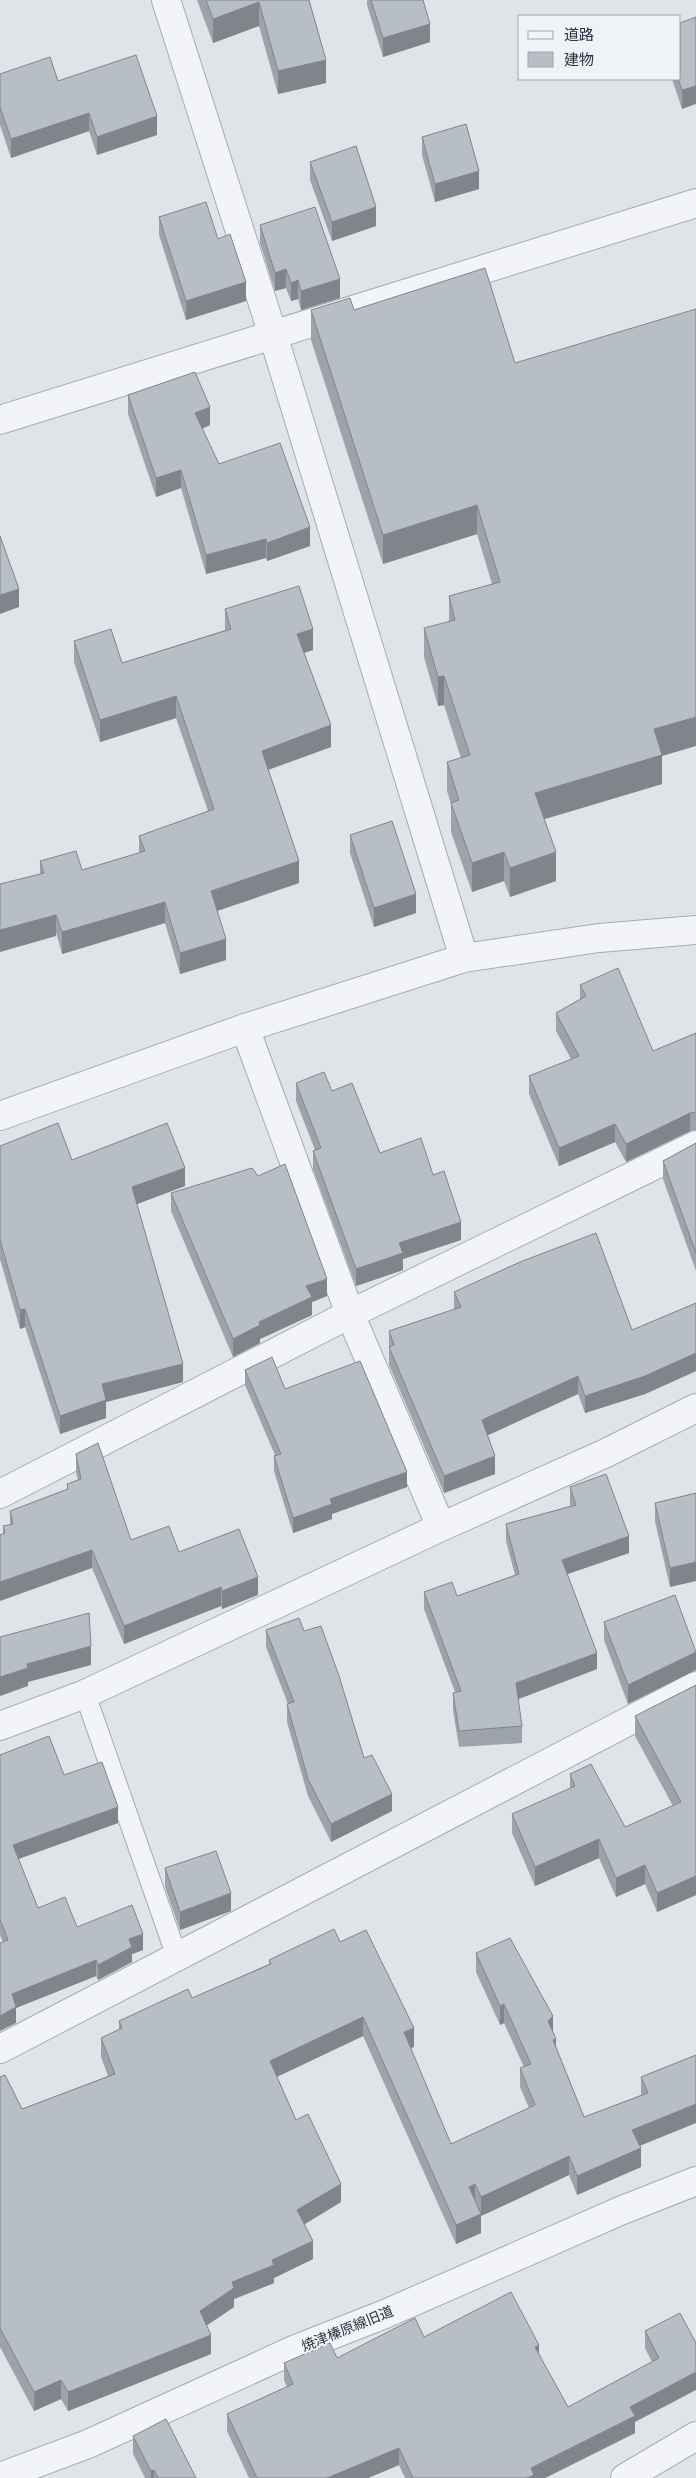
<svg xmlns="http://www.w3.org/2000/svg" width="696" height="2478" font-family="'Golos Text','Noto Sans JP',sans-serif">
<rect width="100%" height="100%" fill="#dfe4e9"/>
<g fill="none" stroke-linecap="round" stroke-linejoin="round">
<!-- service casing -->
<g stroke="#a4acb3" stroke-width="22">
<path id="service" d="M 85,1694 L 177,1957"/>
</g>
<!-- minor casing -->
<g stroke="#a4acb3" stroke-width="30">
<path id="minor" d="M 166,0 L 273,335 L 464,958
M 0,420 L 696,203
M 245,1028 L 350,1314 L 441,1527
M 0,1494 L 350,1314 L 696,1145
M 0,1726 L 85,1694 L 441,1527 L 606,1453 L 696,1408
M 0,2049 L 696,1686
M 625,2478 L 696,2436"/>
</g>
<!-- tertiary casing -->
<g stroke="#a4acb3" stroke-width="30">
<path id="tertiary" d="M 0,1116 L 245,1028 L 464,958 L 599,938 L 696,930
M 0,2477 L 88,2444 L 296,2349 L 385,2314 L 620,2211 L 696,2181"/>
</g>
<!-- service -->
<use href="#service" stroke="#f2f4f7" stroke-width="20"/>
<!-- minor -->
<use href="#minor" stroke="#f2f4f7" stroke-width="28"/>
<!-- tertiary -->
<use href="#tertiary" stroke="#f2f4f7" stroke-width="28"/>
</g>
<!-- wall -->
<path fill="#9da3aa" d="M 197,0 L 309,0 L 326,83 L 278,94 L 259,26 L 213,43 Z
M 367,0 L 423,0 L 430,42 L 383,57 L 367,5 Z
M 696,17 L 682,109 L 672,79 L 680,79 Z
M 0,74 L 58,81 L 157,135 L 97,155 L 89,131 L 11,158 L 0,125 Z
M 422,137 L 479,189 L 435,202 L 422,155 Z
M 310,162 L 376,226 L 332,241 L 310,180 Z
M 159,217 L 218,239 L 246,301 L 186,320 L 159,235 Z
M 260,225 L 340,298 L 301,310 L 298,299 L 291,301 L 286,288 L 275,291 L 260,243 Z
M 311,310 L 354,310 L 515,363 L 662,756 L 662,784 L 544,819 L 556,881 L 510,897 L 504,881 L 472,892 L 451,832 L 451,804 L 447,791 L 447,762 L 461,758 L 444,705 L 438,706 L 424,657 L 424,628 L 449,622 L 449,596 L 492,584 L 477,534 L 383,564 L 311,340 Z
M 128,395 L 210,425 L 202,429 L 219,464 L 310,546 L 267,561 L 266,558 L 206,574 L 181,488 L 156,497 L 128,414 Z
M 225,609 L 313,650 L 304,653 L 331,747 L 268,770 L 299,883 L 217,911 L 226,960 L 180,974 L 165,923 L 62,954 L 40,874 L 40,861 L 82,870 L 139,853 L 139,836 L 208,811 L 176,718 L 100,742 L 74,662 L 74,641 L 122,663 L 225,630 Z
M 350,835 L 416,913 L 374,927 L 350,853 Z
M 580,985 L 653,1051 L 696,1033 L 696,1130 L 690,1131 L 626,1162 L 615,1142 L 559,1166 L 529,1094 L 529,1076 L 571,1059 L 556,1031 L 556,1013 L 580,999 Z
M 296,1083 L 332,1091 L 380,1153 L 433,1175 L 461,1240 L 403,1259 L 403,1270 L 356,1286 L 313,1169 L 313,1151 L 315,1150 L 296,1101 Z
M 696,1143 L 696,1271 L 663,1179 L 663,1161 Z
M 0,1146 L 72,1160 L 185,1186 L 136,1204 L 183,1382 L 106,1402 L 106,1418 L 60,1434 L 25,1327 L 20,1329 L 0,1259 Z
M 171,1193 L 327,1296 L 312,1302 L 312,1315 L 260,1339 L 260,1343 L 233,1357 L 171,1211 Z
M 454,1292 L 632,1330 L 696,1303 L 696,1371 L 645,1394 L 585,1413 L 578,1394 L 487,1435 L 495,1474 L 444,1493 L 389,1365 L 389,1331 L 454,1310 Z
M 245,1370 L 285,1389 L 407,1487 L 332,1514 L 332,1519 L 293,1533 L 274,1471 L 274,1456 L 275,1455 L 245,1385 Z
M 76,1454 L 131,1540 L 179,1552 L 258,1595 L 222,1609 L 221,1606 L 124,1644 L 92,1568 L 3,1534 L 3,1526 L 10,1525 L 10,1511 L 67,1489 L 67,1484 L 78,1480 L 76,1472 Z
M 570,1487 L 629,1553 L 567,1574 L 597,1669 L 518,1699 L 522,1726 L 522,1743 L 459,1747 L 453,1710 L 453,1693 L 455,1692 L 424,1609 L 424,1592 L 457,1596 L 515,1575 L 506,1541 L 506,1524 L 570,1506 Z
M 696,1493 L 670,1587 L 655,1521 L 655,1503 Z
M 675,1595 L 628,1704 L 604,1640 L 604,1622 Z
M 266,1630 L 304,1631 L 364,1758 L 392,1811 L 331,1842 L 308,1796 L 287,1722 L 287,1704 L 288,1704 L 266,1647 Z
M 696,1685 L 696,1895 L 657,1912 L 645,1884 L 616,1897 L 599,1858 L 535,1886 L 512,1833 L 512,1814 L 570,1789 L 570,1774 L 625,1827 L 673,1806 L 635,1736 L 635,1716 Z
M 0,1755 L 64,1775 L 118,1823 L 18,1859 L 38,1908 L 77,1927 L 143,1950 L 132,1954 L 132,1962 L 98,1980 L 96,1976 L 16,2008 L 16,2023 L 3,1942 L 0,1935 Z
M 165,1868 L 231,1911 L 180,1930 L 165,1887 Z
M 340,1942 L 414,2047 L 410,2048 L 451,2144 L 529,2108 L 520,2087 L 520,2068 L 524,2067 L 504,2023 L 500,2025 L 476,1972 L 476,1953 L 553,2032 L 556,2047 L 584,2117 L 641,2095 L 641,2077 L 696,2055 L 640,2146 L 641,2167 L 577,2195 L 569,2175 L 481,2216 L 481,2215 L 481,2233 L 456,2244 L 363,2036 L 277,2077 L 296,2120 L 341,2202 L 304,2224 L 313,2259 L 274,2278 L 274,2283 L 234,2299 L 234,2307 L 207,2325 L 211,2354 L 68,2411 L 61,2399 L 34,2411 L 0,2347 L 0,2077 L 22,2109 L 108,2076 L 101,2057 L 101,2038 L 119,2030 L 119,2021 L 192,1998 L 269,1964 L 269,1960 Z
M 680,2313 L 635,2422 L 635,2433 L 545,2478 L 405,2478 L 399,2465 L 368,2478 L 249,2478 L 227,2431 L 227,2414 L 287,2387 L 284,2380 L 284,2363 L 337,2358 L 424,2337 L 539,2355 L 568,2407 L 652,2362 L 645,2348 L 645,2331 Z
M 133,2436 L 196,2478 L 145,2478 L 133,2454 Z"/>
<!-- shaded-wall -->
<path fill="#80858b" d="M 259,2 L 259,26 L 213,43 L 213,19 Z
M 430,24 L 430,42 L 383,57 L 383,38 Z
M 326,60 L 326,83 L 278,94 L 278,71 Z
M 696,86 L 696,104 L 682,109 L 682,90 Z
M 89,113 L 89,131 L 11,158 L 11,139 Z
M 157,116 L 157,135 L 97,155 L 97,137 Z
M 479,171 L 479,189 L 435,202 L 435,184 Z
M 376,207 L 376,226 L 332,241 L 332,222 Z
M 286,269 L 286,288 L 275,291 L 275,273 Z
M 340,279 L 340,298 L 301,310 L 301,291 Z
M 298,280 L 298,299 L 291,301 L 291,283 Z
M 246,282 L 246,301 L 186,320 L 186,301 Z
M 210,407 L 210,425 L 195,432 L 195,413 Z
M 181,470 L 181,488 L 156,497 L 156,478 Z
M 477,505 L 477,534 L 383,564 L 383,535 Z
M 310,527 L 310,546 L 267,561 L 267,543 Z
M 266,539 L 266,558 L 206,574 L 206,555 Z
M 19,589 L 19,607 L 0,614 L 0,595 Z
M 313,629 L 313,650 L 297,655 L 297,634 Z
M 444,676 L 444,705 L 438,706 L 438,677 Z
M 176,696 L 176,718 L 100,742 L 100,720 Z
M 696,717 L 696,746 L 662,756 L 662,784 L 535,822 L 535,793 L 654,729 Z
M 331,725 L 331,747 L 262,772 L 262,751 Z
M 504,852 L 504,881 L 472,892 L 472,863 Z
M 556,852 L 556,881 L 510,897 L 510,868 Z
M 299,861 L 299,883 L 211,913 L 211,891 Z
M 416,894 L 416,913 L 374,927 L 374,908 Z
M 165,902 L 165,923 L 62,954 L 62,932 Z
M 56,915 L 56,936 L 0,952 L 0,930 Z
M 226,939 L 226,960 L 180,974 L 180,953 Z
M 690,1113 L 690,1131 L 626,1162 L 626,1144 Z
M 615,1124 L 615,1142 L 559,1166 L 559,1148 Z
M 185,1168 L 185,1186 L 132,1206 L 132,1187 Z
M 461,1222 L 461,1240 L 403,1259 L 403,1270 L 356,1286 L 356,1269 L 399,1243 Z
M 327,1279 L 327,1296 L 312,1302 L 312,1315 L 260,1339 L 260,1343 L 233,1357 L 233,1339 L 259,1322 L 306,1286 Z
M 25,1309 L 25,1327 L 20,1329 L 20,1310 Z
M 696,1353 L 696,1371 L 645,1394 L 585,1413 L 585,1396 Z
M 183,1364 L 183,1382 L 106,1402 L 106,1418 L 60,1434 L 60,1416 L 102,1384 Z
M 578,1376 L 578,1394 L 482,1438 L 482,1420 Z
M 495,1456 L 495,1474 L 444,1493 L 444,1476 Z
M 407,1472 L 407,1487 L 332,1514 L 332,1519 L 293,1533 L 293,1518 L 330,1499 Z
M 629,1536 L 629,1553 L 562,1576 L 562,1560 Z
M 92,1550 L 92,1568 L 0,1601 L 0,1582 Z
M 696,1562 L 696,1581 L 670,1587 L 670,1568 Z
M 258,1577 L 258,1595 L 222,1609 L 222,1591 Z
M 221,1587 L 221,1606 L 124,1644 L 124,1626 Z
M 91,1646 L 91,1665 L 28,1682 L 28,1686 L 0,1696 L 0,1677 L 27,1664 Z
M 696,1652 L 696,1670 L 628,1704 L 628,1685 Z
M 597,1653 L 597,1669 L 516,1700 L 516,1683 Z
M 392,1794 L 392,1811 L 331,1842 L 331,1824 Z
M 118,1807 L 118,1823 L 13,1861 L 13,1845 Z
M 599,1839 L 599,1858 L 535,1886 L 535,1867 Z
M 645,1865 L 645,1884 L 616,1897 L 616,1878 Z
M 696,1876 L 696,1895 L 657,1912 L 657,1893 Z
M 231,1893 L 231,1911 L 180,1930 L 180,1912 Z
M 143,1934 L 143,1950 L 132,1954 L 132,1962 L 98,1980 L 98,1965 L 129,1939 Z
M 96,1960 L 96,1976 L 16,2008 L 16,2023 L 0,2031 L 0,2016 L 12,1994 Z
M 504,2004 L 504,2023 L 500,2025 L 500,2006 Z
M 553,2016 L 553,2035 L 548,2021 Z
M 363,2017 L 363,2036 L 270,2080 L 270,2061 Z
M 414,2028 L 414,2047 L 404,2051 L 404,2032 Z
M 556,2039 L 556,2057 L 553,2040 Z
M 696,2104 L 696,2123 L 632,2149 L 632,2130 Z
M 641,2148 L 641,2167 L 577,2195 L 577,2176 Z
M 569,2156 L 569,2175 L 481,2216 L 481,2197 Z
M 341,2184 L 341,2202 L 297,2229 L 297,2210 Z
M 475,2184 L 475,2203 L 469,2187 Z
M 481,2214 L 481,2233 L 456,2244 L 456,2225 Z
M 313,2241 L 313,2259 L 274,2278 L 274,2283 L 234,2299 L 234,2307 L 200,2330 L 200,2311 L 232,2282 L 272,2260 Z
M 211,2335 L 211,2354 L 68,2411 L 68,2392 Z
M 539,2345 L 539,2362 L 535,2347 Z
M 696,2372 L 696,2390 L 635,2422 L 635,2433 L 545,2478 L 527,2478 L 531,2468 L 630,2407 Z
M 61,2380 L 61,2399 L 34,2411 L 34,2392 Z
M 399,2448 L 399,2465 L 368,2478 L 327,2478 Z
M 154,2470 L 154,2478 L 151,2478 L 151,2471 Z"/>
<!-- building -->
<path fill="#b7bec6" stroke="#80858b" d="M 206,0 L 309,0 L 326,60 L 278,71 L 259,2 L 213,19 Z
M 371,0 L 423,0 L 430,24 L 383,38 Z
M 696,17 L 696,86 L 682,90 L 678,79 L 680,79 L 680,23 Z
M 136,55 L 157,116 L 97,137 L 89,113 L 11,139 L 0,107 L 0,74 L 50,57 L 58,81 Z
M 466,124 L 479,171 L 435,184 L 422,137 Z
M 356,146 L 376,207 L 332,222 L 310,162 Z
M 206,202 L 218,239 L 230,234 L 246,282 L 186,301 L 159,217 Z
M 315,207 L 340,279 L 301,291 L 298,280 L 291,283 L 286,269 L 275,273 L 260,225 Z
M 485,268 L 515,363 L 696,309 L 696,717 L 654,729 L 662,755 L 535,793 L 556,852 L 510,868 L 504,852 L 472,863 L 451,803 L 459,800 L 447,762 L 470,755 L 444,676 L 438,677 L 424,628 L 455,620 L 449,596 L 500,582 L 477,505 L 383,535 L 311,310 L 350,298 L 354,310 Z
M 195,372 L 210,407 L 195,413 L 219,464 L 280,443 L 310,527 L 267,543 L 266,539 L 206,555 L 181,470 L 156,478 L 128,395 Z
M 0,536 L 19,589 L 0,595 Z
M 299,586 L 313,629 L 297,634 L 331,725 L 262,751 L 299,861 L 211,891 L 226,939 L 180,953 L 165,902 L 62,932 L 56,915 L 0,930 L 0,884 L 44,873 L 40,861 L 76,851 L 82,870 L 145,851 L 139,836 L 214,809 L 176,696 L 100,720 L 74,641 L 111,629 L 122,663 L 231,629 L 225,609 Z
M 392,821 L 416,894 L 374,908 L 350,835 Z
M 618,968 L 653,1051 L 696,1033 L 696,1112 L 690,1113 L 626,1144 L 615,1124 L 559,1148 L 529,1076 L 579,1056 L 556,1013 L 586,996 L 580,985 Z
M 324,1072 L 332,1091 L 352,1083 L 380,1153 L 421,1138 L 433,1175 L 444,1171 L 461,1222 L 399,1243 L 403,1253 L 356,1269 L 313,1151 L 321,1148 L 296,1083 Z
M 58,1123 L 72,1160 L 167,1123 L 185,1168 L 132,1187 L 183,1364 L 102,1384 L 106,1400 L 60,1416 L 25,1309 L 20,1310 L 0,1240 L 0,1146 Z
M 696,1143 L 696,1253 L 663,1161 Z
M 285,1164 L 327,1279 L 306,1286 L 312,1297 L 259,1322 L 260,1325 L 233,1339 L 171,1193 L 252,1168 L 258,1176 Z
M 596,1233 L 632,1330 L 696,1303 L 696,1353 L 645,1376 L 585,1396 L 578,1376 L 482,1420 L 495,1456 L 444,1476 L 389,1347 L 394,1345 L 389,1331 L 461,1307 L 454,1292 L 520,1262 Z
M 272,1357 L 285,1389 L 360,1361 L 407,1472 L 330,1499 L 332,1504 L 293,1518 L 274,1456 L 281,1454 L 245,1370 Z
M 98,1443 L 131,1540 L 169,1526 L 179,1552 L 239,1529 L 258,1577 L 222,1591 L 221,1587 L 124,1626 L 92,1550 L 0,1582 L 0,1535 L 5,1533 L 3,1526 L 13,1524 L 10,1511 L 68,1489 L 67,1484 L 81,1479 L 76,1454 Z
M 606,1474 L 629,1536 L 562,1560 L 597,1653 L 516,1683 L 522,1726 L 459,1731 L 453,1693 L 461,1691 L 424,1592 L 452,1582 L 457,1596 L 519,1574 L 506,1524 L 576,1505 L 570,1487 Z
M 696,1493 L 696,1562 L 670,1568 L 655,1503 Z
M 675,1595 L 696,1652 L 628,1685 L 604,1622 Z
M 89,1613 L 91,1646 L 27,1664 L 28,1668 L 0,1677 L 0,1637 Z
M 299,1618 L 304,1631 L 321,1626 L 339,1676 L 364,1758 L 372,1755 L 392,1794 L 331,1824 L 308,1779 L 287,1704 L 294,1702 L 266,1630 Z
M 696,1685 L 696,1876 L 657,1893 L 645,1865 L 616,1878 L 599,1839 L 535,1867 L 512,1814 L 575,1786 L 570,1774 L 591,1764 L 625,1827 L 681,1802 L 635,1716 Z
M 49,1736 L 64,1775 L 102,1762 L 118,1807 L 13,1845 L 38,1908 L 65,1897 L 77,1927 L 132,1905 L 143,1934 L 129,1939 L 132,1947 L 98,1965 L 96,1960 L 12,1994 L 16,2007 L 0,2016 L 0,1943 L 8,1940 L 0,1919 L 0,1755 Z
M 216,1851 L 231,1893 L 180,1912 L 165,1868 Z
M 334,1929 L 340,1942 L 366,1930 L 414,2028 L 404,2032 L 451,2144 L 535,2105 L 520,2068 L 531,2064 L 504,2004 L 500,2006 L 476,1953 L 510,1938 L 553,2016 L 548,2021 L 556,2039 L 553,2040 L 584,2117 L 648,2093 L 641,2077 L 696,2055 L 696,2104 L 632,2130 L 641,2148 L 577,2176 L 569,2156 L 481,2197 L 475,2184 L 469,2187 L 481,2214 L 456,2225 L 363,2017 L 270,2061 L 296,2120 L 308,2114 L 341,2184 L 297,2210 L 313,2241 L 272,2260 L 274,2265 L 232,2282 L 234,2288 L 200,2311 L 211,2335 L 68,2392 L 61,2380 L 34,2392 L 0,2328 L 0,2077 L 5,2075 L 22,2109 L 115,2074 L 101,2038 L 122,2028 L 119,2021 L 188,1989 L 192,1998 L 271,1964 L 269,1960 Z
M 511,2292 L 539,2345 L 535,2347 L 568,2407 L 659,2358 L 645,2331 L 680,2313 L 696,2343 L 696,2372 L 630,2407 L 635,2416 L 531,2468 L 534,2475 L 527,2478 L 413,2478 L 399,2448 L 327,2478 L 257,2478 L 227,2414 L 293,2384 L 284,2363 L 330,2343 L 337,2358 L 415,2318 L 424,2337 Z
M 166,2419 L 196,2478 L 158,2478 L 154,2470 L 151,2471 L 133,2436 Z"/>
<g text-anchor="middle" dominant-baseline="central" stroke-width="4" stroke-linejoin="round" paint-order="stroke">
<!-- street labels -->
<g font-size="14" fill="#283440" stroke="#eff3f6">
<text transform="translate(347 2328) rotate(-22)">焼津榛原線旧道</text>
</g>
</g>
<!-- legend -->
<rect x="518" y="15" width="162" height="65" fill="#eff3f6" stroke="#9fa7ad"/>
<rect x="528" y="31" width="25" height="8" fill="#f2f4f7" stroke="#9fa7ad"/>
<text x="564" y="40" font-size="15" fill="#283440">道路</text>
<rect x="528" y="52" width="25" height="15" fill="#b7bec6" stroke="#9fa7ad"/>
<text x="564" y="65" font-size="15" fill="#283440">建物</text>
</svg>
